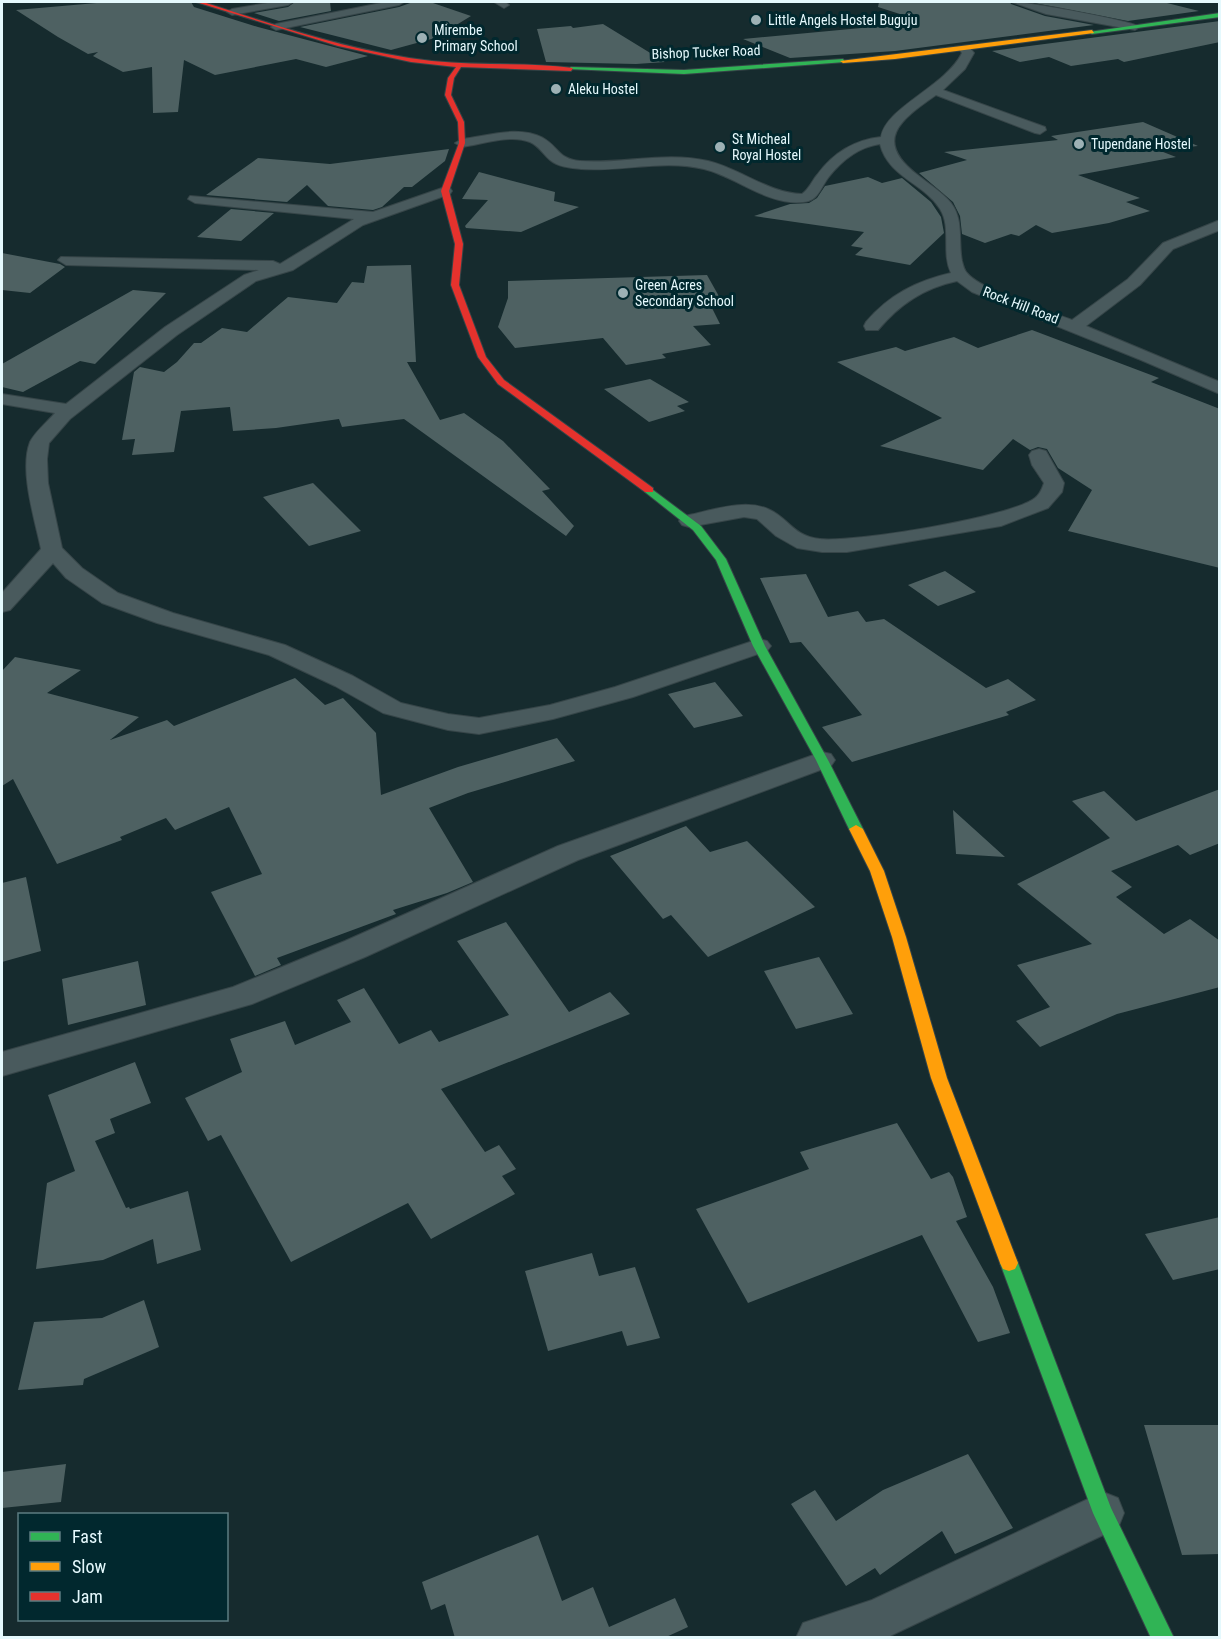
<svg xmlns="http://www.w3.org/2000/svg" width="1221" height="1639" font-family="'Roboto Condensed',sans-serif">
<rect width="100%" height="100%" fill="#162b2e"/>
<!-- building -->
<path fill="#4e6162" d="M 108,2 L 191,2 L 194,7 L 258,27 L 368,56 L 326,67 L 296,59 L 215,75 L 184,60 L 178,112 L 153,113 L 152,67 L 123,72 L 93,56 L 98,52 L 88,54 L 58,37 L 16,10 Z
M 295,2 L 330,2 L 331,11 L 279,21 L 254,13 L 288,7 Z
M 413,2 L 430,2 L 471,16 L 435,38 L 391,50 L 300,27 L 399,7 Z
M 879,2 L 1010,2 L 1011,4 L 1045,16 L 1094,25 L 895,51 L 790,58 L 743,39 L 872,27 L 854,21 L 854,19 L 906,16 L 878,7 Z
M 1029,2 L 1163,2 L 1199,11 L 1128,21 Z
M 1220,21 L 1220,42 L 1124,62 L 1118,59 L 1071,66 L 1049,57 L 1020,62 L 992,51 Z
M 603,24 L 665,62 L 636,64 L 546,62 L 537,29 L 571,26 L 573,28 Z
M 1143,122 L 1198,146 L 1158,150 L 1176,157 L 1078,175 L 1140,198 L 1126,202 L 1150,211 L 1109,223 L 1052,233 L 1036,225 L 1019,236 L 1011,234 L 985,243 L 962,234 L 960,216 L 953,202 L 919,173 L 967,160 L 944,152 L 1058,140 L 1051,136 Z
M 449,149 L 445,161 L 412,187 L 404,187 L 382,207 L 373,210 L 328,206 L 307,185 L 287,202 L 206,195 L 258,158 L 330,164 Z
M 479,172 L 555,192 L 554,201 L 579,207 L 521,232 L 466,228 L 465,226 L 488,200 L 462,199 Z
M 868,177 L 882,183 L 902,178 L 931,202 L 941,217 L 944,233 L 910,265 L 855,255 L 863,248 L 851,246 L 864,232 L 754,216 L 790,204 L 809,203 L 817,198 L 825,186 Z
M 231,209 L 274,213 L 241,241 L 197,237 Z
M 2,253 L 60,264 L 65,267 L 30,293 L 2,290 Z
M 411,265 L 416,362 L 407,362 L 440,420 L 464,413 L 503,441 L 550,489 L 542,491 L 574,526 L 566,536 L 404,419 L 342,427 L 339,419 L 276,428 L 233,431 L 230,407 L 181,411 L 174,452 L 132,455 L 135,439 L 122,440 L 134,372 L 140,367 L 164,372 L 177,362 L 194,343 L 201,343 L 222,328 L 247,332 L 288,297 L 337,303 L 352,282 L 364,283 L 367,266 Z
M 707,275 L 725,307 L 712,308 L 720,324 L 693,326 L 711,345 L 662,354 L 666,358 L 626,365 L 603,338 L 515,348 L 498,327 L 508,298 L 508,281 Z
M 133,290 L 166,293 L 95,364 L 80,361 L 23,392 L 2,387 L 2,364 Z
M 1032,330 L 1159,378 L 1151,382 L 1220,409 L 1220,568 L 1068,531 L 1092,490 L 1058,468 L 1047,449 L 1038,447 L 1030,450 L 1013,439 L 983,470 L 880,446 L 942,418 L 837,362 L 896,347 L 905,351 L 954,337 L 978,348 Z
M 650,379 L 689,402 L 677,406 L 685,411 L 649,422 L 604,389 Z
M 313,483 L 361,531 L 309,546 L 263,497 Z
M 945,571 L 976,592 L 938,606 L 908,585 Z
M 806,574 L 828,617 L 858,611 L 866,622 L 884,619 L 986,688 L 1008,679 L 1036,700 L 1006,712 L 1009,715 L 852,762 L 822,727 L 862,715 L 801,642 L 790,643 L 760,578 Z
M 15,657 L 81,670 L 47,693 L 139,717 L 110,740 L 167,720 L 174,726 L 295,678 L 325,705 L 343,698 L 376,733 L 381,795 L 458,767 L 557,738 L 575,761 L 468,793 L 429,808 L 473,882 L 447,893 L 393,910 L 396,914 L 277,958 L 281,965 L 255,976 L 211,892 L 262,874 L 229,807 L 175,830 L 166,818 L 120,837 L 122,840 L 57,864 L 13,779 L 2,786 L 2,671 Z
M 715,682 L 743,716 L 694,728 L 668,694 Z
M 1220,789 L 1220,843 L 1190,855 L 1178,845 L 1111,871 L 1132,887 L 1116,897 L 1164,934 L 1190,919 L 1220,941 L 1220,987 L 1117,1014 L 1040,1047 L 1016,1021 L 1050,1007 L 1017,965 L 1092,944 L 1017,884 L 1110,838 L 1072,801 L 1104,791 L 1136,821 Z
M 953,810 L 1005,857 L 956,854 Z
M 686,826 L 710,852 L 747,841 L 815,907 L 708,957 L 671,915 L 663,919 L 610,856 Z
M 26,877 L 41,951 L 2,962 L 2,883 Z
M 506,922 L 569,1012 L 610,992 L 630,1014 L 441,1089 L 485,1152 L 499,1145 L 516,1169 L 502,1176 L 515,1194 L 431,1239 L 408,1203 L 291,1262 L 221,1135 L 208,1141 L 185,1098 L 242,1072 L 230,1039 L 285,1021 L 295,1045 L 351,1022 L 337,1000 L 364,988 L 399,1044 L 431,1030 L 439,1042 L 509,1015 L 457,941 Z
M 819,957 L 853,1014 L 796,1029 L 764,971 Z
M 138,961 L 146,1005 L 68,1025 L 62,979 Z
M 135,1062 L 151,1103 L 110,1119 L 115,1133 L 95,1141 L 126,1208 L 129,1207 L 130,1209 L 188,1191 L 201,1250 L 157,1264 L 153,1239 L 103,1260 L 36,1269 L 47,1183 L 75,1171 L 48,1095 Z
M 897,1123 L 931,1179 L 949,1172 L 953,1177 L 967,1217 L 956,1221 L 993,1287 L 1010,1333 L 978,1342 L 922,1235 L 748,1303 L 696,1209 L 809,1169 L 800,1152 Z
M 1220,1217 L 1220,1269 L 1173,1280 L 1145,1234 Z
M 592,1253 L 599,1276 L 635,1267 L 660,1338 L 627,1346 L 622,1331 L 548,1351 L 525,1271 Z
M 144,1300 L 159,1347 L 84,1379 L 83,1385 L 18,1390 L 34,1322 L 102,1318 Z
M 1144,1425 L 1220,1425 L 1220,1554 L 1182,1555 Z
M 968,1454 L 1013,1528 L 955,1554 L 942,1531 L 880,1575 L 875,1568 L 846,1586 L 791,1504 L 815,1490 L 836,1521 L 883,1490 Z
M 66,1464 L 61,1502 L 2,1508 L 2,1472 Z
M 538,1535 L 562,1601 L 593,1587 L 609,1627 L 675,1598 L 688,1627 L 664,1638 L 455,1638 L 445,1604 L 431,1610 L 422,1582 Z"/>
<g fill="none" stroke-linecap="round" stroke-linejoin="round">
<!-- street casing -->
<g stroke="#364548" stroke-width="2">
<path id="street" d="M 274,2 L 293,2 L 288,5 L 232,15 L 227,12 L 232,9 Z
M 386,2 L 404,2 L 399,5 L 276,30 L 271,27 L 276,24 Z
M 494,2 L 505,2 L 509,5 L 504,8 Z
M 1012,2 C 1023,1 1133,21 1140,27 L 1135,30 L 1046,14 Z
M 965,46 L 969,47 L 974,53 L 965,69 L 943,90 L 1045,127 L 1046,130 L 1040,134 L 1035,133 L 936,95 C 900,120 872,141 919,176 C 930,185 942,192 951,203 C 964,220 958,241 962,261 C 963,265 964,270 967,273 C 982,291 1048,311 1072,320 L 1128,279 L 1163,243 L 1220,220 L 1220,230 L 1173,249 L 1140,285 L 1086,326 L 1220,382 L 1220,394 L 1141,360 L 972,292 L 957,281 C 924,288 900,304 878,330 L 866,330 L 864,326 L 866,322 C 889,295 916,281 951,273 C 941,253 952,228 940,209 C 924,183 888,177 880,144 C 859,147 841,161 828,178 C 820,189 818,201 803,202 C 768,206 737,177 704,169 C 664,159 621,172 581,169 C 571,168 558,167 550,160 C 543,154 539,146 530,142 C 510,134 483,144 462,147 L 455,143 L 462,139 C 488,136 518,125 543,138 C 559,147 558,159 580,161 C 623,164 666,151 708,161 C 741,169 768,193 802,194 C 809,189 812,181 817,175 C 833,153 854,140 881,137 C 886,107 945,87 962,53 L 959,49 Z
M 445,187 L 450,188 L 452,191 L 450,194 L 363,225 L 293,270 L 256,281 L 177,335 L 70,419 L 49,443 L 47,459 L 48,483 L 62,548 L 82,568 L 118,593 L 173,613 L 285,645 L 353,676 L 401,703 L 448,714 L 479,718 L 550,705 L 615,687 L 759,639 L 767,641 L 771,646 L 767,651 L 633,697 L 553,719 L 479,734 L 448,730 L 383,713 L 335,686 L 269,655 L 157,623 L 102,603 L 66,578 L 53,563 L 10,610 L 2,612 L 2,593 L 41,549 C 35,520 19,470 30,442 C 35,432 47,422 55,413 L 2,404 L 2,394 L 66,404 L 165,327 L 244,275 L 259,270 L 66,265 L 58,260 L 61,257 L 273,261 L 280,264 L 354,219 L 195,203 L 188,199 L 190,196 L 373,212 Z
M 1039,449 L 1046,451 L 1064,483 L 1062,492 L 1048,508 L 1001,526 L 847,552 L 822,552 L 797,548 L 776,536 L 757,519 L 744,517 L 689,527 L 682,525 L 679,521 L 682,517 L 689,515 C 713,510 747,498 770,510 C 789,519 793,536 820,539 C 852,543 1012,517 1035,498 C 1040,494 1042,489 1044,483 L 1032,465 L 1029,455 L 1032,451 Z
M 822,752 L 831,754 L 835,760 L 831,766 L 578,860 L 365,957 L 252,1004 L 2,1076 L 2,1052 L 233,987 L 345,941 L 558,846 Z
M 1103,1492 L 1118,1498 L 1124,1513 L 1118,1528 L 892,1635 L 887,1638 L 796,1638 L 803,1623 L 872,1600 Z"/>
</g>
<!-- fast casing -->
<g stroke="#364548" stroke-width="2">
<path id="fast" d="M 1220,13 L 1220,17 L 1092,34 L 1089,32 Z
M 843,59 L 845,62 L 684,74 L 568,69 L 571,67 L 684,70 Z
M 649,487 L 701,526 L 726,559 L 765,646 L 828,760 L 863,829 L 861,832 L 856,833 L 849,829 L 816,760 L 753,646 L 716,560 L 693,530 L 645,492 L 645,488 Z
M 1009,1255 L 1015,1257 L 1018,1263 L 1111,1508 L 1174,1638 L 1151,1638 L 1093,1513 L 1000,1263 L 1003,1257 Z"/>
</g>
<!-- slow casing -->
<g stroke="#364548" stroke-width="2">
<path id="slow" d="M 1092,30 L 1094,33 L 895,59 L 843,63 L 840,61 Z
M 856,825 L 863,829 L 884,871 L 906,937 L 947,1078 L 1018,1263 L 1015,1269 L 1009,1271 L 1003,1269 L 1000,1263 L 931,1078 L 892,937 L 870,871 L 849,829 Z"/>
</g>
<!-- jam casing -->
<g stroke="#364548" stroke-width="2">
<path id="jam" d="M 196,2 L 203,2 C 278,26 353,52 432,61 C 479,66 527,62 573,68 L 571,71 L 461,67 L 454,78 L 451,95 L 464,122 L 465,143 L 449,191 L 463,244 L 459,285 L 486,357 L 504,380 L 653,488 L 653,492 L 645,492 L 498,384 L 478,357 L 451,285 L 455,244 L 441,191 L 459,143 L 458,122 L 445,95 L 448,78 L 456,67 L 411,62 L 338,46 Z"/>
</g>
<!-- street -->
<use href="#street" fill="#495a5d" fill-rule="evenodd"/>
<!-- fast -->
<use href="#fast" fill="#30b455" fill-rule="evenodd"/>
<!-- slow -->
<use href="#slow" fill="#ff9f0a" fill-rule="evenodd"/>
<!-- jam -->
<use href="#jam" fill="#e5322d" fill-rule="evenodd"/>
</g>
<!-- markers -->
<g fill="#9db1b5" stroke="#01282e" stroke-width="2">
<circle cx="756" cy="20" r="6"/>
<circle cx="422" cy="38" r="6"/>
<circle cx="556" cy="89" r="6"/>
<circle cx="1079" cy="144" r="6"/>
<circle cx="720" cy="147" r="6"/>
<circle cx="623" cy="293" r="6"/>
</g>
<g text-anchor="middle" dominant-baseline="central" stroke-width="6" stroke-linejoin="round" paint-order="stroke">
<!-- far-poi labels -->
<g font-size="14" fill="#e5f9fd" stroke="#01282e" text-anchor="start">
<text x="768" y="20">Little Angels Hostel Buguju</text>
<text x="434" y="30">Mirembe<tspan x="434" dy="16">Primary School</tspan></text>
<text x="568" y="89">Aleku Hostel</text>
<text x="732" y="139">St Micheal<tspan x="732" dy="16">Royal Hostel</tspan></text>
<text x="1091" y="144">Tupendane Hostel</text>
<text x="635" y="285">Green Acres<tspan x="635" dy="16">Secondary School</tspan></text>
</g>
<!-- far-street labels -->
<g font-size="14" fill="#e5f9fd" stroke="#01282e">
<text transform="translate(706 52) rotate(-2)">Bishop Tucker Road</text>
<text transform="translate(1021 305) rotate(21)">Rock Hill Road</text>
</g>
</g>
<!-- border -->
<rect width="1221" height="1639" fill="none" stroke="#e5f9fd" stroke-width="6"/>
<!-- legend -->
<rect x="18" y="1513" width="210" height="108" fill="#01282e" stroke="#5c7c81" stroke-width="1.5"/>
<rect x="30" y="1532" width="30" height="9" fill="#30b455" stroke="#5c7c81" stroke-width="1.5"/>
<text x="72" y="1543" font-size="18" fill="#e5f9fd">Fast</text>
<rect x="30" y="1562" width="30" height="9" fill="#ff9f0a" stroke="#5c7c81" stroke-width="1.5"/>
<text x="72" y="1573" font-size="18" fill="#e5f9fd">Slow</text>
<rect x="30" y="1592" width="30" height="9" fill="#e5322d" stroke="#5c7c81" stroke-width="1.5"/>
<text x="72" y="1603" font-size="18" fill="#e5f9fd">Jam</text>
</svg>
